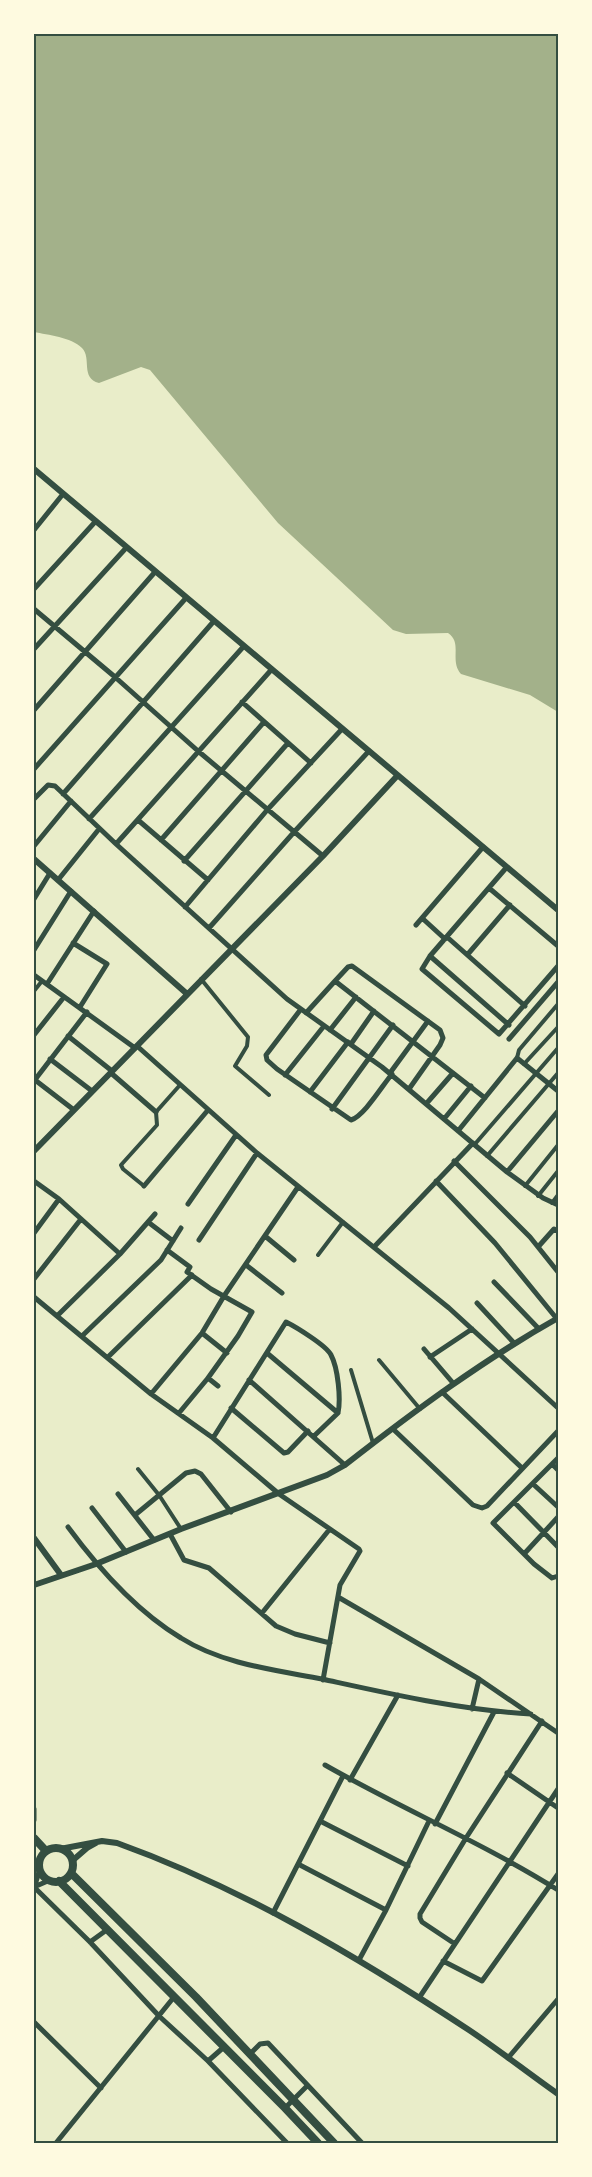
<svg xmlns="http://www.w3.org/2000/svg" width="592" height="2177" font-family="'Source Serif 4',serif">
<rect width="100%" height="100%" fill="#e9edc9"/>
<!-- water -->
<path fill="#a3b18a" d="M 34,34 L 558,34 L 558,712 L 530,695 L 461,674 C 449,660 463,643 448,633 L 406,634 L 393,630 L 278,523 L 150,370 L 141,367 L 99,383 C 80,378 92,358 82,348 C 71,337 48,335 34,332 Z"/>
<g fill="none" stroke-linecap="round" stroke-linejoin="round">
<!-- pedestrian -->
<path stroke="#344e41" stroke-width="4" d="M 201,979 L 248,1037 L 247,1046 L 235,1066 L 269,1095
M 34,991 L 42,981
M 517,1058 L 519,1050 L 558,1004
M 524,1064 L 558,1027
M 475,1144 L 558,1048
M 487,1156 L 558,1073
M 144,1186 L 123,1169 L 121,1165 L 157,1125 L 156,1112 L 180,1085
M 525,1186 L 558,1145
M 538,1196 L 558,1171
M 552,1203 L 558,1195
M 318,1255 L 343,1222
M 379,1360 L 420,1409
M 351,1370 L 373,1443
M 138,1469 L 159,1495 L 181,1529"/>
<!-- minor -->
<path stroke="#344e41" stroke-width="5" d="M 34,530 L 63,494
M 34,589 L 95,522
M 34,609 L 115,677 L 198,751 L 323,856
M 34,649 L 126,548
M 242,702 L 311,763
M 34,710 L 155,572
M 34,769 L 186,598
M 63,794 L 214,621
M 34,799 L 48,785 L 55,786 L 116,844 L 287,999 L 382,1067 L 507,1172 L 543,1198 L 558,1205
M 89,819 L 244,646
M 138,820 L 208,880
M 161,840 L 264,722
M 116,844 L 272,669
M 34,846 L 71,801
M 184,861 L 288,743
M 506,868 L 430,956 L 422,969 L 499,1034 L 558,966
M 58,880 L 99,829
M 489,888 L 558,946
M 34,899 L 50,873
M 185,907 L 268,809 L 342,729
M 422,918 L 445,939
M 416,925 L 483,847
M 209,928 L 295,831 L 369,751
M 447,937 L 525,1006
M 73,943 L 107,964 L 80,1007
M 34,950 L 71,891
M 468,954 L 510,905
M 430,956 L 509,1025
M 34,975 L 135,1048
M 335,981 L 348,967 L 352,966 L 440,1030 L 443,1038 L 440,1045 L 409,1089
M 47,984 L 94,911
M 301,1009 L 266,1055 L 267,1060 L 277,1069 L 351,1120 C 364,1116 382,1086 392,1074
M 306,1013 L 335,981 L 485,1098
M 330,1030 L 356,997
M 34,1035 L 64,997
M 68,1036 L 112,1071
M 509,1039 L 558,982
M 351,1044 L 374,1011
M 137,1046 L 257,1153 L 449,1308 L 558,1408
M 50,1059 L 92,1091
M 111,1073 L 156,1112
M 390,1073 L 428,1021
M 285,1075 L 324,1026
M 35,1080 L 74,1110
M 34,1081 L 87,1012
M 310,1092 L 348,1042
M 426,1104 L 453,1073
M 332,1109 L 393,1025
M 444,1119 L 471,1086
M 458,1131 L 517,1058 L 558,1091
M 454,1161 L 530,1237 L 558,1272
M 507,1172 L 558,1111
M 34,1181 L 59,1199 L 120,1254
M 436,1181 L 495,1243 L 557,1319
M 144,1186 L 208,1110
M 188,1204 L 236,1135
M 148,1222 L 173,1241
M 34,1233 L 59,1199
M 265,1236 L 294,1260
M 199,1240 L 257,1153
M 374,1247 L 473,1143
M 538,1247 L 554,1229 L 558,1231
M 167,1250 L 190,1267 L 187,1272 L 211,1289 L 252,1312 L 238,1336 L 208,1378
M 246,1265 L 282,1293
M 34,1279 L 81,1219
M 494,1282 L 539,1329
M 34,1297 L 151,1394 L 213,1438 L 279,1494 L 359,1549 L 360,1551 L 340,1585 L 323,1680
M 477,1303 L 514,1343
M 58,1315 L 120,1254 L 155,1214
M 202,1333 L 227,1353
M 82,1336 L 161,1260 L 181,1228
M 424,1349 L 453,1383
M 267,1353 L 338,1413
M 108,1357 L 192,1275
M 430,1357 L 472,1329
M 249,1380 L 345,1465
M 442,1392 L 522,1468
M 151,1394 L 202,1333 L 224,1296 L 298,1187
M 231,1408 L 284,1453 L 288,1452 L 308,1431
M 179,1413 L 208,1378 L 218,1386
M 393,1429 L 473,1505 L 482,1508 L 487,1506 L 558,1431
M 213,1438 L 286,1322 C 296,1327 327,1346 331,1355 C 338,1368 341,1399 338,1413 L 314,1436
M 558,1458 L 493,1523 L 534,1564 L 552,1578 L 558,1576
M 552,1464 L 558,1470
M 533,1484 L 558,1507
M 118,1494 L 154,1540
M 514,1502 L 558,1547
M 92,1508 L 126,1552
M 135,1515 L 186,1473 L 195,1471 L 201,1474 L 231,1512
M 68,1527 C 99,1569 136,1611 181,1638 C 222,1664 275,1670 322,1679 C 391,1694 460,1710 531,1714
M 170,1534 L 184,1560 L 209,1568 L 276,1626 L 295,1634 L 330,1643
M 524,1554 L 558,1517
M 338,1597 L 479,1679 L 558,1733
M 262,1613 L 329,1530
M 472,1709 L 479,1679
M 325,1765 C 402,1809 483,1843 558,1890
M 507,1773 L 558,1808
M 350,1780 L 398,1695
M 34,1809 L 34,1820
M 320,1821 L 408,1866
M 435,1824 L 494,1712
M 298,1864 L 386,1910
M 34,1887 L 90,1942 L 159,2016 L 208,2061 L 287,2143
M 34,1887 L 50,1880
M 34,1888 L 40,1869
M 273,1913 L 343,1776
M 90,1942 L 108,1929
M 455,1944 L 422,1922 L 420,1918 L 420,1914 L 466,1838 L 542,1721
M 359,1960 L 386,1910 L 429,1821
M 443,1961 L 482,1981 L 558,1874
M 419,1998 L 558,1789
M 34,2022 L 101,2088
M 250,2054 L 260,2044 L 268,2043 L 362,2143
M 508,2058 L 558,1999
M 208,2061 L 224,2047
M 285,2108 L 307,2086
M 56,2143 L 174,1997"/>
<!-- tertiary -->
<path stroke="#344e41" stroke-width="6" d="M 34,469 L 558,910
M 34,859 L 186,993
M 34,1151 L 323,856 L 397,776
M 34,1538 L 61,1575
M 34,1585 L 96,1564 L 181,1529 L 327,1475 L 345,1465 C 413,1412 483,1360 558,1318
M 60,1849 L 102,1841 L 117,1843 C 242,1888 358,1957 469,2030 C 499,2050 528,2073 558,2094
M 72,1861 L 87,1848 L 96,1843"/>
<!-- primary -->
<path stroke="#344e41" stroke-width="8" d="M 34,1838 L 46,1851
M39 1865a17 17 0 1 1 34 0a17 17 0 1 1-34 0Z
M 71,1873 L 196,1997 L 334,2143
M 59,1881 L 285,2108 L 318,2143"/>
</g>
<!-- border -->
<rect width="592" height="2177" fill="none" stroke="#fefae0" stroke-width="70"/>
<rect x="35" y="35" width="522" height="2107" fill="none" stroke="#344e41" stroke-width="2"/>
</svg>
